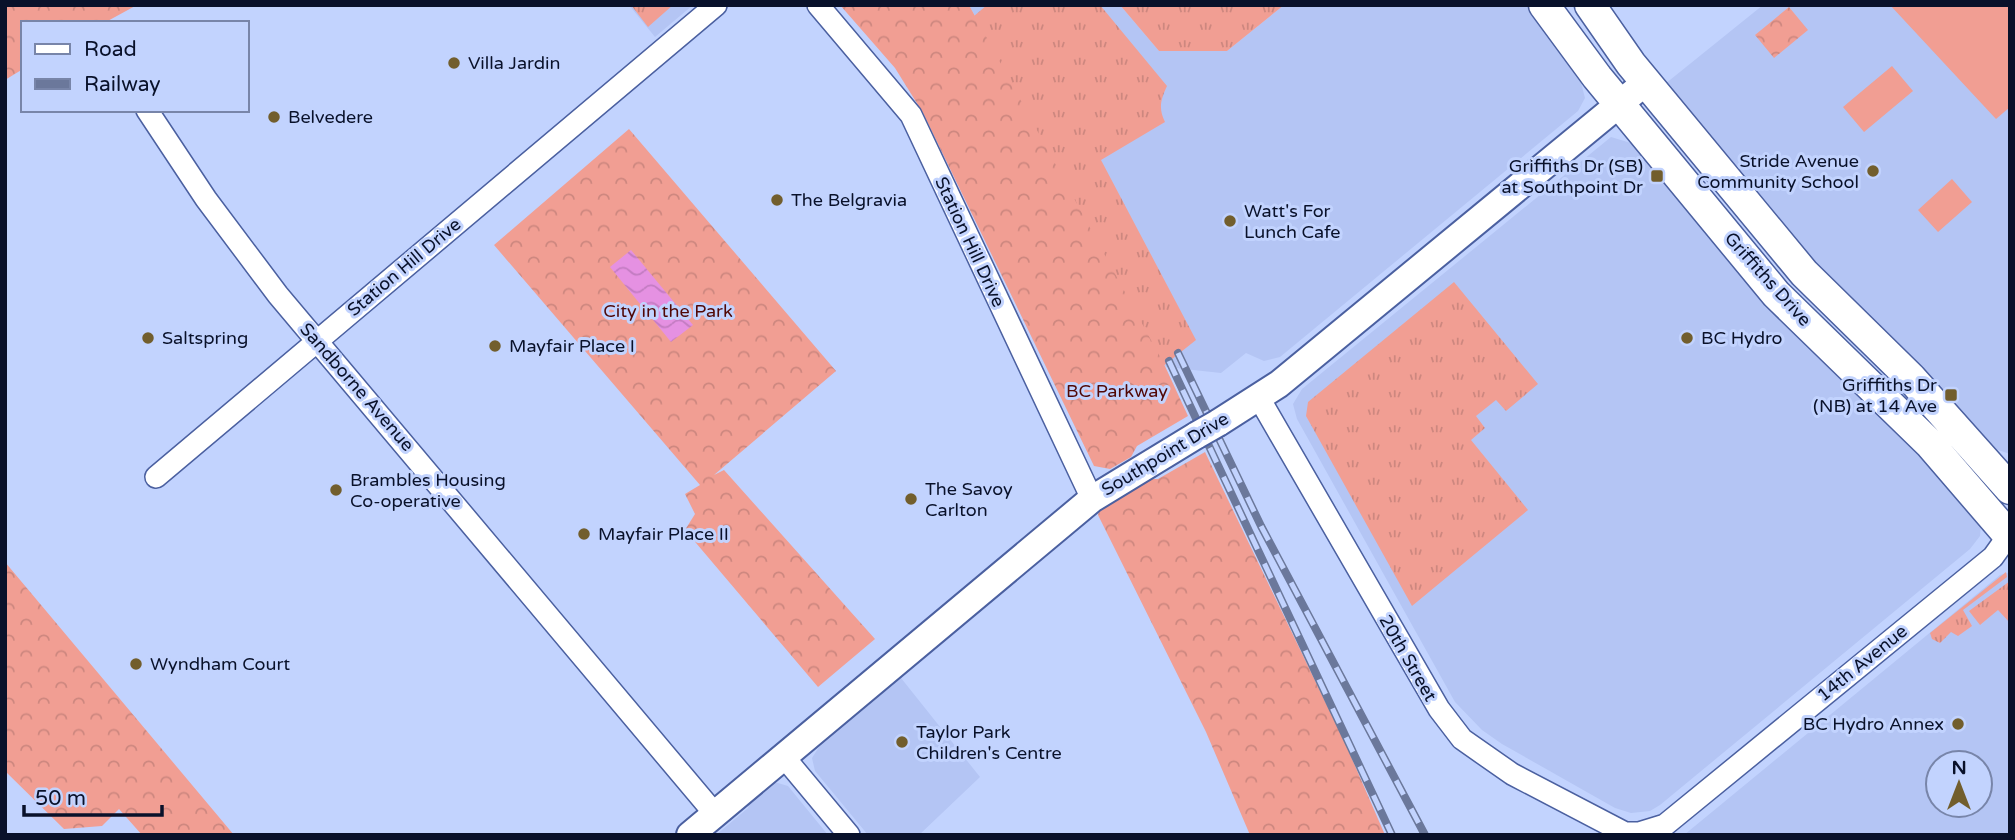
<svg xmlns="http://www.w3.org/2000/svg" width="2015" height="840" font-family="'Varela Round',sans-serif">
<defs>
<pattern id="grass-tufts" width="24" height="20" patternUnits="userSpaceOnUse" patternTransform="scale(1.75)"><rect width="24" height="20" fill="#f19e93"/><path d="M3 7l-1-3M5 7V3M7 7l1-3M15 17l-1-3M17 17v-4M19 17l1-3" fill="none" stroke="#cd877f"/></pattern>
<pattern id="forest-crowns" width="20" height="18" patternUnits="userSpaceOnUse" patternTransform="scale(1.75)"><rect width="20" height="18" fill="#f19e93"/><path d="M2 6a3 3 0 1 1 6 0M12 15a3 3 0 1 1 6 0" fill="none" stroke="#cd877f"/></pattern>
<pattern id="water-waves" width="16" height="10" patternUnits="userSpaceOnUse" patternTransform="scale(1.75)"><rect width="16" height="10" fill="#e591e2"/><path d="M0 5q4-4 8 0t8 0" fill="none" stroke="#c37cc2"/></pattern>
</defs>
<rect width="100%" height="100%" fill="#c2d3fe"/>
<!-- built -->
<path fill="#b4c5f4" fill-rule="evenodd" d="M 629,5 L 693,5 L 655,37 Z
M 969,5 L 1120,5 L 1159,51 L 1227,51 L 1284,5 L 1525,5 L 1580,79 L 1585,98 L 1578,111 L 1280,357 L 1264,361 L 1246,353 L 1221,373 L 1166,367 Z
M 1763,5 L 2010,5 L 2010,454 L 1992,448 L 1834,288 L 1665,84 Z
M 1611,137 L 1634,144 L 1770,309 L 1825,363 L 1887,417 L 1981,524 L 1980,536 L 1970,549 L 1660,805 L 1650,811 L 1631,813 L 1615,808 L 1502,744 L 1482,730 L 1455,702 L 1297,419 L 1293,404 L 1302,389 Z
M 2010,572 L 2010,835 L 1684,835 L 2000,575 ZM 1938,763 L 1980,763 L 1980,805 L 1938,805 Z
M 901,678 L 980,777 L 919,835 L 868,835 L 815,771 L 812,758 L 819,747 Z
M 771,781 L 788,786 L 828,835 L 716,835 L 748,808 L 751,798 Z"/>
<!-- grass -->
<path fill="url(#grass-tufts)" d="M 631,5 L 673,5 L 648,27 Z
M 987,5 L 1100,5 L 1167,86 C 1161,99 1158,108 1165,122 L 1101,160 L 1196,340 L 1099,417 L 921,61 Z
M 1120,5 L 1284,5 L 1227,51 L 1159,51 Z
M 1454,282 L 1538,384 L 1506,411 L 1496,400 L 1476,416 L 1485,428 L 1471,440 L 1528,510 L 1412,606 L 1306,416 L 1308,402 Z
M 2006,572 L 2007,577 L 1963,610 L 1972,626 L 1958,636 L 1951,632 L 1940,643 L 1932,639 L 1930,633 Z
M 2010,581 L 2010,623 L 1998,610 L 1980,625 L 1969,611 Z"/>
<!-- forest -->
<path fill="url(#forest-crowns)" d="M 5,5 L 137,5 L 104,23 L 23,23 L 23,69 L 5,80 Z
M 840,5 L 969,5 L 1164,364 L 1188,416 L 1137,446 L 1131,457 L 1110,469 L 1094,466 L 923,113 L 895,68 Z
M 1789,7 L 1808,30 L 1774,58 L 1755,35 Z
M 629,129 L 836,371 L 714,475 L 724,470 L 875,639 L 818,687 L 685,530 L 695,514 L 685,494 L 700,485 L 494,245 Z
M 1205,452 L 1346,745 L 1385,835 L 1250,835 L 1206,732 L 1098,515 L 1100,507 L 1146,479 L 1158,479 Z
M 5,562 L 234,835 L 142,835 L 119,809 L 102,826 L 64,829 L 5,771 Z"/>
<!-- pitch -->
<path fill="#f19e93" d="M 1890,5 L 2010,5 L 2010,107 L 1996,119 Z
M 1892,66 L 1913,91 L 1864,132 L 1843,107 Z
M 1952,179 L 1972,202 L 1938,232 L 1918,210 Z"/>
<!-- water -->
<path fill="url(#water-waves)" d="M 631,250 L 693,325 L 671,342 L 610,267 Z"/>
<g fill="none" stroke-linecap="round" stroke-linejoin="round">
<!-- minor casing -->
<g stroke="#4b60a0" stroke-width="24">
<path id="minor" d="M 818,5 L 911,115 L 1092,499
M 147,110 L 206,199 L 278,295 L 715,814
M 1259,398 L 1439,709 L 1462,739 L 1512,774 L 1625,833 L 1639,833 L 1665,825 L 1993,557 L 2008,536
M 156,477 L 716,5
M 784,757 L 849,835"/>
</g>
<!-- tertiary casing -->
<g stroke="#4b60a0" stroke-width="30">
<path id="tertiary" d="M 1218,423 L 1279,384 L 1646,82
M 690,835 L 1092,499 L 1197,435"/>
</g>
<!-- secondary casing -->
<g stroke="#4b60a0" stroke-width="33">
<path id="secondary" d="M 1544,5 L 1597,77 L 1776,294 L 1930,444 L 2010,537
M 1590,5 L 1631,64 L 1804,273 L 1911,378 L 2010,489"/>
</g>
<!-- minor -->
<use href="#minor" stroke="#fff" stroke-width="21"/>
<!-- tertiary -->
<use href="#tertiary" stroke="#fff" stroke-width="26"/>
<!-- secondary -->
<use href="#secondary" stroke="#fff" stroke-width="30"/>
<!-- rail casing -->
<g stroke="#6b789b" stroke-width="8">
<path id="rail" d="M 1178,353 L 1261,526 L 1425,835
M 1169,361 L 1392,835"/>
</g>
<!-- rail -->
<use href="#rail" stroke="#c2d3fe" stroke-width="5" stroke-dasharray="16" stroke-linecap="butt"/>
<!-- tertiary-bridge casing -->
<g stroke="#4b60a0" stroke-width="30" stroke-linecap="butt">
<path id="tertiary-bridge" d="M 1197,435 L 1218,423"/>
</g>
<!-- tertiary-bridge -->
<use href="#tertiary-bridge" stroke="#fff" stroke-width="26"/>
</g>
<!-- markers -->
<g fill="#725e2d" stroke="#c2d3fe" stroke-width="2.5">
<circle cx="454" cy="63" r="7"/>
<circle cx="274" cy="117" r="7"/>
<circle cx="1873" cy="171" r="7"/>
<rect x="1650" y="169" width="14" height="14" rx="3.5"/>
<circle cx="777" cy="200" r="7"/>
<circle cx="1230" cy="221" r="7"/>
<circle cx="148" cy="338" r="7"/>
<circle cx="1687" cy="338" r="7"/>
<circle cx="495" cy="346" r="7"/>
<rect x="1944" y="388" width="14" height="14" rx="3.5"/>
<circle cx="336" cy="490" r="7"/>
<circle cx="911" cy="499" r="7"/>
<circle cx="584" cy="534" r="7"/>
<circle cx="136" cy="664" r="7"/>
<circle cx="1958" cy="724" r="7"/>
<circle cx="902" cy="742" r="7"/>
</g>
<g text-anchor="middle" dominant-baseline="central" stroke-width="6" stroke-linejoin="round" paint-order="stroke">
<!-- poi labels -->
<g font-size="18" fill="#09112a" stroke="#c2d3fe" text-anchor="start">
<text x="468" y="63">Villa Jardin</text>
<text x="288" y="117">Belvedere</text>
<text x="1859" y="161" text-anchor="end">Stride Avenue<tspan x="1859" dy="21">Community School</tspan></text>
<text x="1643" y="166" text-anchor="end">Griffiths Dr (SB)<tspan x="1643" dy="21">at Southpoint Dr</tspan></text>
<text x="791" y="200">The Belgravia</text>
<text x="1244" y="211">Watt's For<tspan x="1244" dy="21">Lunch Cafe</tspan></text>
<text x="162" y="338">Saltspring</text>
<text x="1701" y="338">BC Hydro</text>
<text x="509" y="346">Mayfair Place I</text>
<text x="1937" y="385" text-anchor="end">Griffiths Dr<tspan x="1937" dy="21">(NB) at 14 Ave</tspan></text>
<text x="350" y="480">Brambles Housing<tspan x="350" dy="21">Co-operative</tspan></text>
<text x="925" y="489">The Savoy<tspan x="925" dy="21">Carlton</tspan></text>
<text x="598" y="534">Mayfair Place II</text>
<text x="150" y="664">Wyndham Court</text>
<text x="1944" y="724" text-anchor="end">BC Hydro Annex</text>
<text x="916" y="732">Taylor Park<tspan x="916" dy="21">Children's Centre</tspan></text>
</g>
<!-- street labels -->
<g font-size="18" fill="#09112a" stroke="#c2d3fe">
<text transform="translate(970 242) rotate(65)">Station Hill Drive</text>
<text transform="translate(404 267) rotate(-40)">Station Hill Drive</text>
<text transform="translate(1768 279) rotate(48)">Griffiths Drive</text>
<text transform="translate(357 387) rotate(49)">Sandborne Avenue</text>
<text transform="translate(1165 454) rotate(-31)">Southpoint Drive</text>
<text transform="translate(1408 658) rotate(60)">20th Street</text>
<text transform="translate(1862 663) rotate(-39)">14th Avenue</text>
</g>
<!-- park labels -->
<g font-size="18" fill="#510806" stroke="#c2d3fe">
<text x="668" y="311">City in the Park</text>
<text x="1117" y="391">BC Parkway</text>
</g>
</g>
<!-- border -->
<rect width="2015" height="840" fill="none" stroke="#09112a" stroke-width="14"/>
<!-- legend -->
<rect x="21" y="21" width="228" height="91" fill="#c2d3fe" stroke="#7885a9" stroke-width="2"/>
<rect x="35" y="44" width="35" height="10" fill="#ffffff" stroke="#7885a9" stroke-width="2"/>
<text x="84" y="56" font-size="21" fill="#09112a">Road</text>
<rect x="35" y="79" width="35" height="10" fill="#6b789b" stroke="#7885a9" stroke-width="2"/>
<text x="84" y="91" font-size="21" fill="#09112a">Railway</text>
<!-- north arrow -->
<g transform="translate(1959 784)"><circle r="33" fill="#c2d3fe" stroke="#7885a9" stroke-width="2"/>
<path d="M0-5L12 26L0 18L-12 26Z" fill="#725e2d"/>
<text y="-10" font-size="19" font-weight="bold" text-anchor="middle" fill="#09112a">N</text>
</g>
<!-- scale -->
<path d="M24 805v10h138v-10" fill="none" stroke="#09112a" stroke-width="3.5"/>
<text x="35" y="805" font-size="21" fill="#09112a" stroke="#c2d3fe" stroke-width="5" paint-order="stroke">50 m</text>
</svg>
